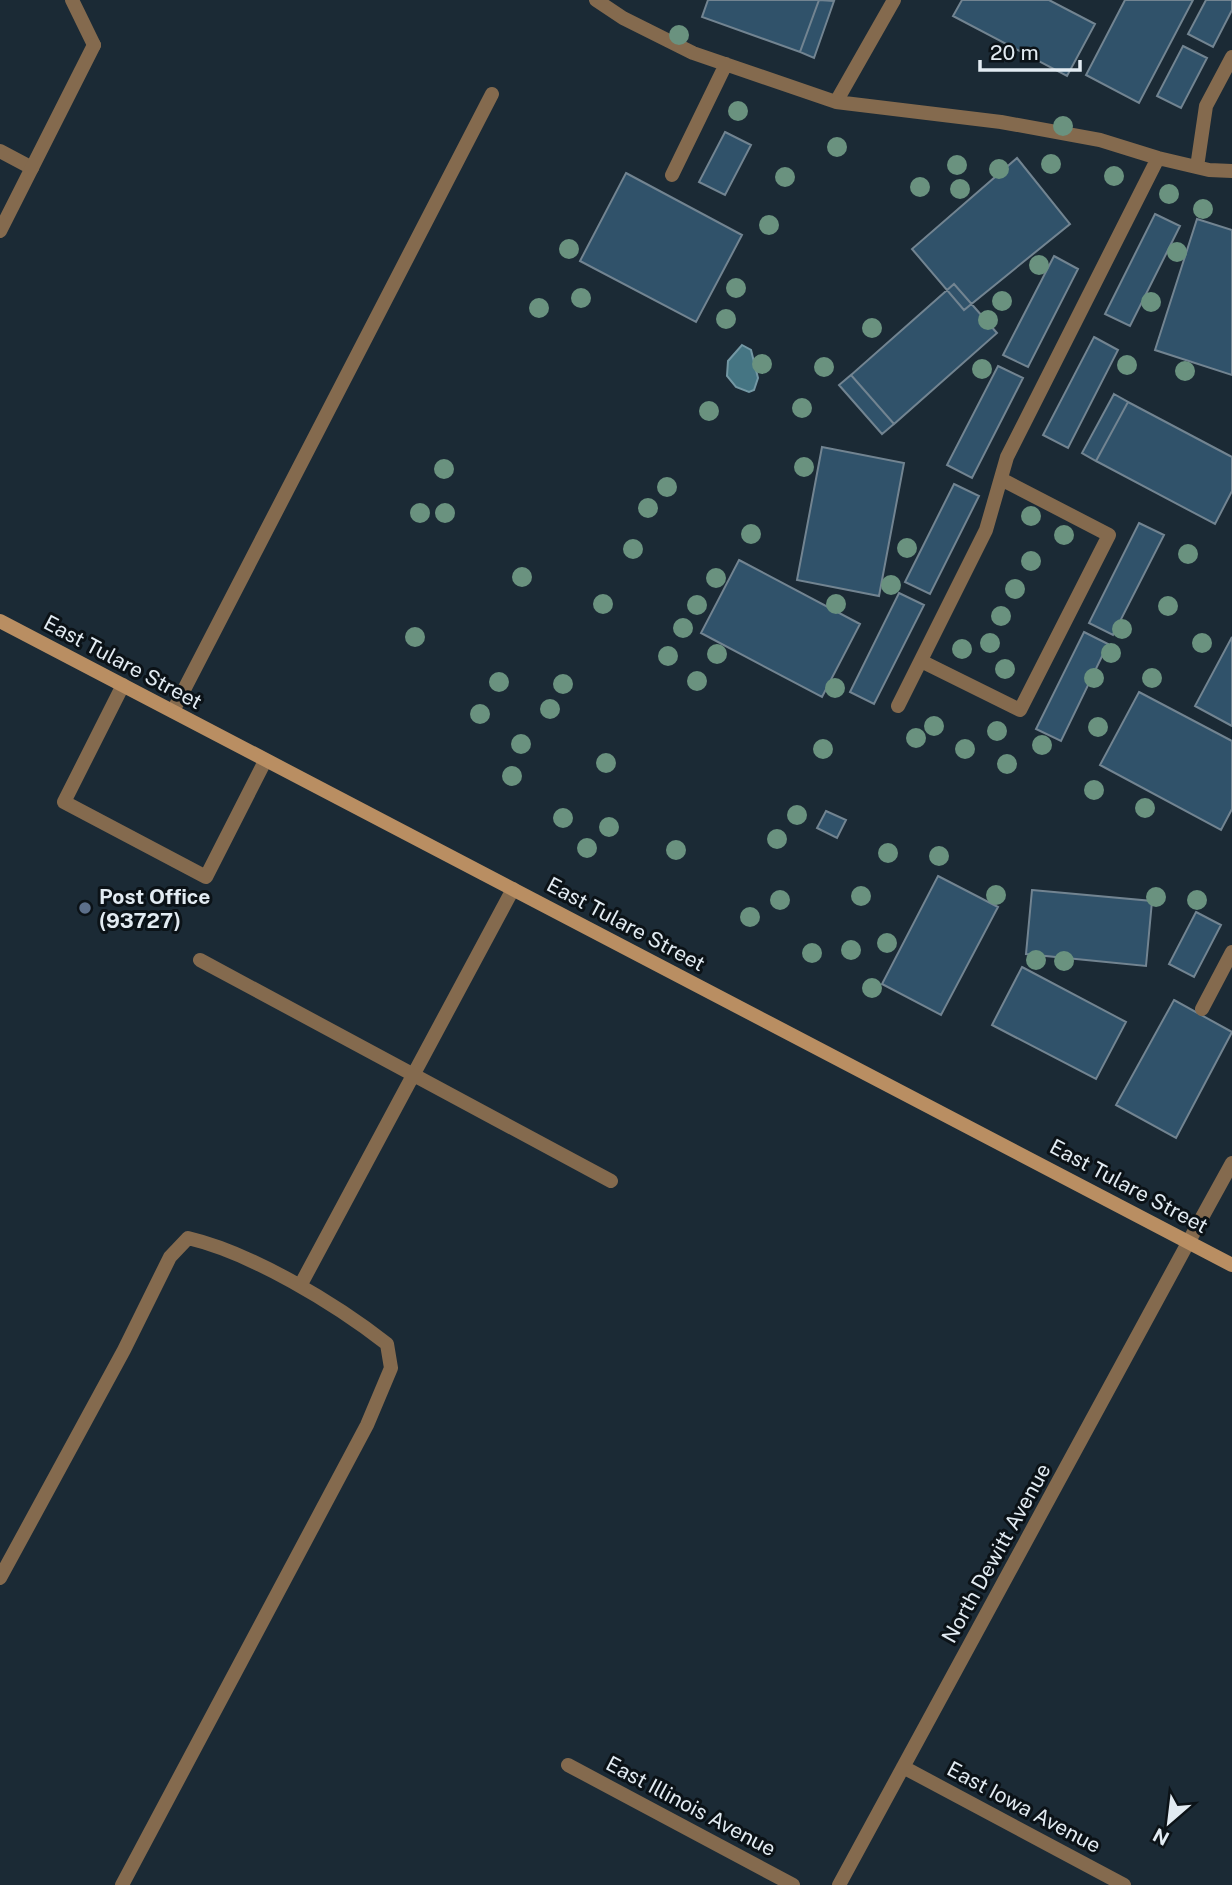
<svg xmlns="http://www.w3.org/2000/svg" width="1232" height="1885" font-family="'Public Sans',sans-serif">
<rect width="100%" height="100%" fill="#1b2a35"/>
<!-- water -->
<path fill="#457583" stroke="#7498a4" stroke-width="2" d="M 742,345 L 751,350 L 758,378 L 754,390 L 749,392 L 736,387 L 727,376 L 728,361 Z"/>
<!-- building -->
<path fill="#30526a" stroke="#728491" stroke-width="2" d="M 708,0 L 819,0 L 800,52 L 702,17 Z
M 819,0 L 834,1 L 814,58 L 800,52 Z
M 962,0 L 1049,0 L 1095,24 L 1067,76 L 953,16 Z
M 1125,0 L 1193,0 L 1139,103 L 1086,75 Z
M 1206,0 L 1232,0 L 1232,10 L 1213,47 L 1188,34 Z
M 1183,46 L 1207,58 L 1181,108 L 1157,96 Z
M 725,132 L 751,145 L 725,195 L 699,182 Z
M 1017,158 L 1070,224 L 964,310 L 912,249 Z
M 626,173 L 742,235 L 696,322 L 580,261 Z
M 1155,214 L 1180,226 L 1130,326 L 1105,314 Z
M 1197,219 L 1232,230 L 1232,375 L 1155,350 Z
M 1054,256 L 1078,269 L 1028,367 L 1003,355 Z
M 954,284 L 997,333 L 894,424 L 851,375 Z
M 1094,337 L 1118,350 L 1068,448 L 1043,435 Z
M 998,366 L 1023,378 L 972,478 L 947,465 Z
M 851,375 L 894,424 L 882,434 L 839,385 Z
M 1114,394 L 1128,402 L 1096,461 L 1082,453 Z
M 1128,402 L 1232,457 L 1232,491 L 1215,524 L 1096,461 Z
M 822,447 L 904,463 L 879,596 L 797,580 Z
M 954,484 L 979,496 L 930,594 L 905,582 Z
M 1139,523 L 1164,535 L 1113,635 L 1089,623 Z
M 739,560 L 860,624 L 822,697 L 701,633 Z
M 899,593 L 924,605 L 874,704 L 850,692 Z
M 1084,632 L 1108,644 L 1061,741 L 1036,729 Z
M 1232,637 L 1232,726 L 1195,706 Z
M 1139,692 L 1232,741 L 1232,809 L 1221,830 L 1100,765 Z
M 826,811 L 846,820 L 837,838 L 817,828 Z
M 938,876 L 998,907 L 941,1015 L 882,984 Z
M 1032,890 L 1152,901 L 1146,966 L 1026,954 Z
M 1196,912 L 1221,925 L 1194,977 L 1169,964 Z
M 1022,967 L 1126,1022 L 1096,1079 L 992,1025 Z
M 1174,1000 L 1232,1032 L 1176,1138 L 1116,1105 Z"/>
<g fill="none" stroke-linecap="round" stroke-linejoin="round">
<!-- lane -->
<path stroke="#846a4e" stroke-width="14" d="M 72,0 L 94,45
M 596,0 L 623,18 L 693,53 L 836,102 L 1001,122 L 1100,140 L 1158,158 L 1209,170 L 1232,171
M 836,102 L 894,0
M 0,151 L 32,168
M 1197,167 L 1206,106 L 1232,57
M 672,175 L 726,64
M 921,661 L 1020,710 L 1109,535 L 1001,479
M 123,685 L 64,802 L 206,877 L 265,761
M 898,706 L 986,530 L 1007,457 L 1158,158
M 173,711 L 492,94
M 200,960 L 611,1181
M 1202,1009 L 1232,952
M 1189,1241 L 1232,1163
M 300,1286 L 513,889
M 0,1578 L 124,1350 L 170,1257 L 188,1238 C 252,1253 336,1304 387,1344 L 391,1368 L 367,1425 L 122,1885"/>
<!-- street -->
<path stroke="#846a4e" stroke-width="14" d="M 0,231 L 94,45
M 568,1765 L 793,1885
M 903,1767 L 1124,1885
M 839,1885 L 1189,1241"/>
<!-- secondary -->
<path stroke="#b98e62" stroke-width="14" d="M 0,621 L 1232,1265"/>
</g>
<!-- trees -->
<g fill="#6a927f">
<circle cx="679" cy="35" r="10"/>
<circle cx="738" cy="111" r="10"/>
<circle cx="1063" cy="126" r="10"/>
<circle cx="837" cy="147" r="10"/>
<circle cx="1051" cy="164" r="10"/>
<circle cx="957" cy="165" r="10"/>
<circle cx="999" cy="169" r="10"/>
<circle cx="1114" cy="176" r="10"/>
<circle cx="785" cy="177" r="10"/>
<circle cx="920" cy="187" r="10"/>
<circle cx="960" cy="189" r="10"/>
<circle cx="1169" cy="194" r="10"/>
<circle cx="1203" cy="209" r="10"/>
<circle cx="769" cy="225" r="10"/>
<circle cx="569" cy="249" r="10"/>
<circle cx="1177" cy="252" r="10"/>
<circle cx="1039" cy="265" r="10"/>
<circle cx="736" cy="288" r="10"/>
<circle cx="581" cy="298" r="10"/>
<circle cx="1002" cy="301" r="10"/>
<circle cx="1151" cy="302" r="10"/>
<circle cx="539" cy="308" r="10"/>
<circle cx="726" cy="319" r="10"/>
<circle cx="988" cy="320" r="10"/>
<circle cx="872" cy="328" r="10"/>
<circle cx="762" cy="364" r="10"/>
<circle cx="1127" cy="365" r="10"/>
<circle cx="824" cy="367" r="10"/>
<circle cx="982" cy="369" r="10"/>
<circle cx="1185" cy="371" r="10"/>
<circle cx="802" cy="408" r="10"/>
<circle cx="709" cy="411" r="10"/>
<circle cx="804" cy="467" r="10"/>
<circle cx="444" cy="469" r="10"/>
<circle cx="667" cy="487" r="10"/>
<circle cx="648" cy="508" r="10"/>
<circle cx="420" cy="513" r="10"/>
<circle cx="445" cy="513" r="10"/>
<circle cx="1031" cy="516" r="10"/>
<circle cx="751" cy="534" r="10"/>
<circle cx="1064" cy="535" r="10"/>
<circle cx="907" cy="548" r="10"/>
<circle cx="633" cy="549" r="10"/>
<circle cx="1188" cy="554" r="10"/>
<circle cx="1031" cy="561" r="10"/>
<circle cx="522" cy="577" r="10"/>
<circle cx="716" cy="578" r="10"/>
<circle cx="891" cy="585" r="10"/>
<circle cx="1015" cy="589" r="10"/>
<circle cx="603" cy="604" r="10"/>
<circle cx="836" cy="604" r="10"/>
<circle cx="697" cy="605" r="10"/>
<circle cx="1168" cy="606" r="10"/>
<circle cx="1001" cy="616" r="10"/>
<circle cx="683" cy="628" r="10"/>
<circle cx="1122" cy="629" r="10"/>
<circle cx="415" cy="637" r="10"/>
<circle cx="990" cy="643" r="10"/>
<circle cx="1202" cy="643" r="10"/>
<circle cx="962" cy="649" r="10"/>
<circle cx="1111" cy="653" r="10"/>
<circle cx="717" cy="654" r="10"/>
<circle cx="668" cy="656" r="10"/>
<circle cx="1005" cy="669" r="10"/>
<circle cx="1094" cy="678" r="10"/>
<circle cx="1152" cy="678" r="10"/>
<circle cx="697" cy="681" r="10"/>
<circle cx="499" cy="682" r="10"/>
<circle cx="563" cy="684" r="10"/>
<circle cx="835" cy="688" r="10"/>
<circle cx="550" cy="709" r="10"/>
<circle cx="480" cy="714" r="10"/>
<circle cx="934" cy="726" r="10"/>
<circle cx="1098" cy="727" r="10"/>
<circle cx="997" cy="731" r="10"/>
<circle cx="916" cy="738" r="10"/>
<circle cx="521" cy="744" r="10"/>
<circle cx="1042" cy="745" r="10"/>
<circle cx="823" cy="749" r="10"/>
<circle cx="965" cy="749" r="10"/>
<circle cx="606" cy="763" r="10"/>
<circle cx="1007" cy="764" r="10"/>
<circle cx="512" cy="776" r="10"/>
<circle cx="1094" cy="790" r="10"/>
<circle cx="1145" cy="808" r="10"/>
<circle cx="797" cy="815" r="10"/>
<circle cx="563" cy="818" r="10"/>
<circle cx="609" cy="827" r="10"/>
<circle cx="777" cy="839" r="10"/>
<circle cx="587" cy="848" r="10"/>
<circle cx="676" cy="850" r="10"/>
<circle cx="888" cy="853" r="10"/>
<circle cx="939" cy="856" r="10"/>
<circle cx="996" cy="895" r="10"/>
<circle cx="861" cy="896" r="10"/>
<circle cx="1156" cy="897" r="10"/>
<circle cx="780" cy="900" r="10"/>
<circle cx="1197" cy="900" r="10"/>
<circle cx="750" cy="917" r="10"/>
<circle cx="887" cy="943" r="10"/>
<circle cx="851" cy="950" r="10"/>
<circle cx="812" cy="953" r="10"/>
<circle cx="1036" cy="960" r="10"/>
<circle cx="1064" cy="961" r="10"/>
<circle cx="872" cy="988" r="10"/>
</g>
<!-- markers -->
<circle fill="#5c6f8a" stroke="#0b1217" stroke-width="2.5" cx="85" cy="908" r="7"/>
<g text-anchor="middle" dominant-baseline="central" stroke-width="6" stroke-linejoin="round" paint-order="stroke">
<!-- street labels -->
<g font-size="21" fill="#e2ebf2" stroke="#0b1217">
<text transform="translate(123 662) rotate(28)">East Tulare Street</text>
<text transform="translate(626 924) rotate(28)">East Tulare Street</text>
<text transform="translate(1129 1186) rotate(28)">East Tulare Street</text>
<text transform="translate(996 1553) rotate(-61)">North Dewitt Avenue</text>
<text transform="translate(691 1806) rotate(28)">East Illinois Avenue</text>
<text transform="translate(1024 1807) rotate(28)">East Iowa Avenue</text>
</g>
<!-- poi labels -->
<g font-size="21" font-weight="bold" fill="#e2ebf2" stroke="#0b1217" text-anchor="start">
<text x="99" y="896">Post Office<tspan x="99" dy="24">(93727)</tspan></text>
</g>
</g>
<!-- north arrow -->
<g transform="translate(1169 1822) rotate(208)" stroke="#0b1217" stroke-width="5" paint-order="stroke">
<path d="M0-5L12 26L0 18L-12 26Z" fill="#e2ebf2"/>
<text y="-10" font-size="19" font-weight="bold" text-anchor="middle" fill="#e2ebf2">N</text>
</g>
<!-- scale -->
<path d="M980 60v10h100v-10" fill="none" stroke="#e2ebf2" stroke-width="3.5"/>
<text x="990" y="60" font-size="21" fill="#e2ebf2" stroke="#0b1217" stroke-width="5" paint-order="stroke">20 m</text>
</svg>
